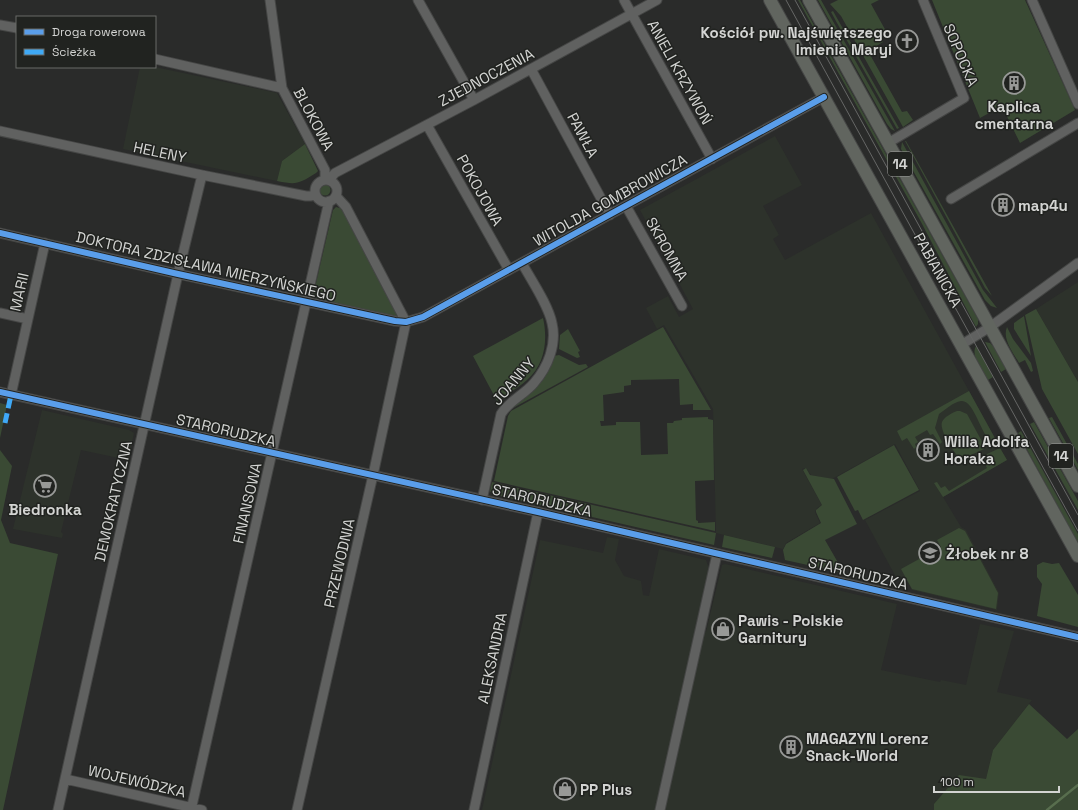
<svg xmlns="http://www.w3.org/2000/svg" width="1078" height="810" font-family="'Space Grotesk',sans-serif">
<rect width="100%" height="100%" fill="#2a2b2a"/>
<!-- built -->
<path fill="#2d322b" d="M 140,67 L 155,67 L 277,93 L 305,144 L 282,161 L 277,181 L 123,149 Z
M 775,136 L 802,185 L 763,206 L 779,235 L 773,239 L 785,260 L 871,213 L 1007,460 L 943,497 L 961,527 L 966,530 L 999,593 L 997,610 L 912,590 L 904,576 L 897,579 L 865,520 L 920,491 L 895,444 L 832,479 L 811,475 L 806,468 L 802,469 L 822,505 L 817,508 L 815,512 L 820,523 L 786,543 L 783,549 L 716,533 L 713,409 L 664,325 L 657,329 L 646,308 L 668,296 L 679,317 L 693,309 L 640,210 Z
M 1078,282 L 1078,382 L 1036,309 Z
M 42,410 L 129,430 L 134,433 L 128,460 L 81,450 L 61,532 L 63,534 L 62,538 L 13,529 Z
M 607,537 L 619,539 L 615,560 L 624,576 L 641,581 L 643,595 L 649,596 L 659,549 L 706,560 L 709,569 L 695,630 L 706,632 L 722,565 L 725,564 L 897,604 L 881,670 L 940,682 L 941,680 L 966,685 L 980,624 L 1014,631 L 997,692 L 1032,700 L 993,750 L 986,779 L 934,804 L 934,810 L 482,810 L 540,540 L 603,553 Z"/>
<!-- green -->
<path fill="#3a4a34" d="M 798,0 L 800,0 L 978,319 L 978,324 L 976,327 L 921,222 Z
M 818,0 L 821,0 L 895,131 L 891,129 L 887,124 Z
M 838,0 L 879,0 L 871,4 L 887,33 L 880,37 L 883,42 L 868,51 L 902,112 L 907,111 L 913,120 L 903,127 L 841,16 L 830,4 Z
M 932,0 L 1025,0 L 1075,110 L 1020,143 L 1002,106 L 980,118 Z
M 833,11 L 899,128 L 897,129 L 837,23 L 831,12 Z
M 905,141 L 906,141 L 992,296 L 985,288 Z
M 902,142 L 983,290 L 997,308 L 991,306 L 985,300 L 901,149 Z
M 305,144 L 318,171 L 316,173 C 298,184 297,185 277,181 L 282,161 Z
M319.5 190a5.5 5.5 0 1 1 11 0a5.5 5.5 0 1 1-11 0Z
M 336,207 L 343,209 L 399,316 L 398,317 L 319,299 L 313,296 L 333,210 Z
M 1036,309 L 1078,382 L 1078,454 L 1042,389 L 1025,315 Z
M 1024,316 L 1031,356 L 1014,329 L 1014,323 Z
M 543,318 C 548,340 545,364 527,380 C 518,388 507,394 497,401 L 473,356 Z
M 663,327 L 711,410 L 693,410 L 693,404 L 680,405 L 679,379 L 631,380 L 631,385 L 624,386 L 624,392 L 603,395 L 604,421 L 600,421 L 601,426 L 616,425 L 616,422 L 640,422 L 641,455 L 668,454 L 667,423 L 673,423 L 674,421 L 682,420 L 682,418 L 708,417 L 708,419 L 713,420 L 714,480 L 695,481 L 696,520 L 698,521 L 698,523 L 715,522 L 715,531 L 494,481 L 508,416 L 511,411 Z
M 1007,327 L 1013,339 L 1031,363 L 1033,371 L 1031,372 L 1025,360 L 1019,363 C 1013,352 1002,339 1007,327 Z
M 568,329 L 580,351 L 578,352 L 580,357 L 577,358 L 559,349 L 560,335 Z
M 985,342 L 990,343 L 993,346 L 1006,369 L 1001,372 Z
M 976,346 L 993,377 L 988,380 C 983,371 970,356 976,346 Z
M 559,355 L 579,365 L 586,364 L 588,367 L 513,408 L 509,412 L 509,410 C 531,391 544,384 554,356 Z
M 969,391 L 996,440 L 992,442 C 981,436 974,399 961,401 C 953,402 945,410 939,414 L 935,428 L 942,442 L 940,444 L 933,434 L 930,435 L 927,430 L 915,437 L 918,442 L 915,444 L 916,447 L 914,449 L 907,438 L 902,441 L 897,431 Z
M 0,403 L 7,405 L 0,438 Z
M 957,411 L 960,411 L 967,414 L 985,447 L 984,449 L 962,459 C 955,456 939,430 942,422 C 944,417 952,413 957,411 Z
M 1052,417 L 1078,464 L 1078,470 L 1049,418 Z
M 1034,422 L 1078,501 L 1078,510 L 1030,424 Z
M 1021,431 L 1078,534 L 1078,543 L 1018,433 Z
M 894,445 L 919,490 L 863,520 L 858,510 L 855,511 L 837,477 Z
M 1000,448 L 1007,460 L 943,497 L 934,483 L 937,482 L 941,488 L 945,486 L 949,491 L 987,468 L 984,462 L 987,454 Z
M 0,450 L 12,466 L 1,520 L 10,543 L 58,554 L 3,810 L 0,810 Z
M 806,468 L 810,475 L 834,479 L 857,524 L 825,540 L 844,573 L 785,560 L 783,550 L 786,544 L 821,523 L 816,512 L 816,510 L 822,505 L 803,470 Z
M 492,482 L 716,533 L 714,545 L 492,494 L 490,491 Z
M 959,528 L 965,531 L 998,593 L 996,609 L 912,589 L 901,569 L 941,547 L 937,540 Z
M 724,535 L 775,547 L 772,558 L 722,547 Z
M 1043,562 L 1052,564 L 1059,563 L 1078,595 L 1078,627 L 1037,616 L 1042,584 L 1037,577 L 1037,565 Z
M 1029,704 L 1067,739 L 1078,729 L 1078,810 L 934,810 L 934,804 L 959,775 L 986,779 L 993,750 Z"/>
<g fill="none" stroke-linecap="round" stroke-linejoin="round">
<!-- stream -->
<path stroke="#586e4e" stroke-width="2.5" d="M 1047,810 L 1078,785"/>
<!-- minor casing -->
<g stroke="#454645" stroke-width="11">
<path id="minor" d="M 270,0 L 282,88 L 325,170 L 325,179
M 418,0 L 474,100
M 624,0 L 712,159
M 1032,0 L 1078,104
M 0,25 L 17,28
M 155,59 L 282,88
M 531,69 L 610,215
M 427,125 L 509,270
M 0,131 L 202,175 L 306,196 L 311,196 L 315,194
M 888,143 L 964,98 L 923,0
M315 191a11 11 0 1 1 22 0a11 11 0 1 1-22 0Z
M 329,180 L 335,173 L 474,100 L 657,0
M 336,196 L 346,207 L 406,322
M 951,199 L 1078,123
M 626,206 L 682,306
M 0,233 L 178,274 L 395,321 L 406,322 L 423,317 L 824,97
M 0,313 L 28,319
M 961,345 L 990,327 L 1078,263
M 0,392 L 538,512 L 1078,637
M 11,395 L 45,243
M 482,500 L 501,414 C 510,400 524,395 534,383 C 548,367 557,344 552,323 C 548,304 531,280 522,263
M 65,779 L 202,810
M 58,810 L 178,274 L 202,175
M 191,810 L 329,201
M 297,810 L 373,475 L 406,322
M 474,810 L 538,512
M 660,810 L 717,554"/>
</g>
<!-- major casing -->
<g stroke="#454645" stroke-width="14">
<path id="major" d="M 770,0 L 1078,556
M 809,0 L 1078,486"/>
</g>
<!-- minor -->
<use href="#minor" stroke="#606160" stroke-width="9"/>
<!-- major -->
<use href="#major" stroke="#61655f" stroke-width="12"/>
<!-- tram -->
<path stroke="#666766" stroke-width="1" d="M 786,0 L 1078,531
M 795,0 L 1078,515"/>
<!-- quiet -->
<path stroke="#3fa9f5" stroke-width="5" stroke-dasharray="10 5" stroke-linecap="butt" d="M 5,423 L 11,395"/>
<!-- cycleway casing -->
<g stroke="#212320" stroke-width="8">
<path id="cycleway" d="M 0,233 L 178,274 L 395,321 L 406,322 L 423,317 L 824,97
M 0,392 L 538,512 L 1078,637"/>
</g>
<!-- cycleway -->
<use href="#cycleway" stroke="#5a9eea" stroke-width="6"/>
</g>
<!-- icons -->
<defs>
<g id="church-ring" transform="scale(1.15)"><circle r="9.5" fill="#212320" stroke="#989997" stroke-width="1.5"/><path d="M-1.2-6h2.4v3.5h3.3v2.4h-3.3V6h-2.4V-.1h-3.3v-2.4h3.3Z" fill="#989997"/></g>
<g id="building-ring" transform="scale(1.15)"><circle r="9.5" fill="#212320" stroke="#989997" stroke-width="1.5"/><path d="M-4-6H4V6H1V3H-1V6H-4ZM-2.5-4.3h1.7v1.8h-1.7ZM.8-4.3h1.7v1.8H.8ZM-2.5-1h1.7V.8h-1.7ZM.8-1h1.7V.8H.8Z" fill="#989997"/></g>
<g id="supermarket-ring" transform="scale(1.15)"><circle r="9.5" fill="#212320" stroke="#989997" stroke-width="1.5"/><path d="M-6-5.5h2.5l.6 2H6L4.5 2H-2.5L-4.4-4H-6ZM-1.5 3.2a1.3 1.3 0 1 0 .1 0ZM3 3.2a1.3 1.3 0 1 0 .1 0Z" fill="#989997"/></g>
<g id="school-ring" transform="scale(1.15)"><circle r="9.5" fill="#212320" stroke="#989997" stroke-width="1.5"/><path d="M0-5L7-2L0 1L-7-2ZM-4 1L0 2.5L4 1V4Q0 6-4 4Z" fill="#989997"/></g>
<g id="shop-ring" transform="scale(1.15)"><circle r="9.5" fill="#212320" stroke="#989997" stroke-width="1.5"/><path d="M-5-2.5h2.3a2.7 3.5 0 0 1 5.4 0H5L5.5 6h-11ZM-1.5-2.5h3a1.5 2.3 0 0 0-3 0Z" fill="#989997"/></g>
</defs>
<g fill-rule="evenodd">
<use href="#church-ring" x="907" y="41"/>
<use href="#building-ring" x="1014" y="83"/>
<use href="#building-ring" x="1003" y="205"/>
<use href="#building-ring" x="928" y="450"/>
<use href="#supermarket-ring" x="45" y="486"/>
<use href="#school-ring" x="930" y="553"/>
<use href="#shop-ring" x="723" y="629"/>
<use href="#building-ring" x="791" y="747"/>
<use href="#shop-ring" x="565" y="789"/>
</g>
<g text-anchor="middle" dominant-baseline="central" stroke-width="3" stroke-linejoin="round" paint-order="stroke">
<!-- shield labels -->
<g fill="#212320" stroke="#9e9f9d" stroke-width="1">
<rect x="888" y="152" width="24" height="24" rx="3"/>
<rect x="1049" y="444" width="24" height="24" rx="3"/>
</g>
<g font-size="14" font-weight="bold" fill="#d3d4d2">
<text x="900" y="164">14</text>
<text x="1061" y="456">14</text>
</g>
<!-- poi labels -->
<g font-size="15" font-weight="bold" fill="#d3d4d2" stroke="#212320" text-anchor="start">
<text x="892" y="32" text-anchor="end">Kościół pw. Najświętszego<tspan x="892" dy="17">Imienia Maryi</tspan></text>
<text x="1014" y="106" text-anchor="middle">Kaplica<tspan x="1014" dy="17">cmentarna</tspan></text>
<text x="1018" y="205">map4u</text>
<text x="944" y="441">Willa Adolfa<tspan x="944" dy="17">Horaka</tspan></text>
<text x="45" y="509" text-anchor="middle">Biedronka</text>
<text x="946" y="553">Żłobek nr 8</text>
<text x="738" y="620">Pawis - Polskie<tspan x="738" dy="17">Garnitury</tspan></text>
<text x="806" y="738">MAGAZYN Lorenz<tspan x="806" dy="17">Snack-World</tspan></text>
<text x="580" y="789">PP Plus</text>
</g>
<!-- street labels -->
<g font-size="15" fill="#d3d4d2" stroke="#212320">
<text transform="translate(961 55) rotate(67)">SOPOCKA</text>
<text transform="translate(680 72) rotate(61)">ANIELI KRZYWOŃ</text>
<text transform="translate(486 77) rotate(-28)">ZJEDNOCZENIA</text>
<text transform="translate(314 119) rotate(62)">BLOKOWA</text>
<text transform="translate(583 135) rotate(62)">PAWŁA</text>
<text transform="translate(160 152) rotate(12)">HELENY</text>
<text transform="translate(480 190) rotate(61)">POKOJOWA</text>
<text transform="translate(610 200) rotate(-29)">WITOLDA GOMBROWICZA</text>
<text transform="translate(667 249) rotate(61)">SKROMNA</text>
<text transform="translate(206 266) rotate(13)">DOKTORA ZDZISŁAWA MIERZYŃSKIEGO</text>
<text transform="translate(938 270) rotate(61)">PABIANICKA</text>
<text transform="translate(19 292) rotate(-77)">MARII</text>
<text transform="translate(513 381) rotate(-49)">JOANNY</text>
<text transform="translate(226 430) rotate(13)">STARORUDZKA</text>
<text transform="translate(542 500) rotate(13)">STARORUDZKA</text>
<text transform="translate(113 501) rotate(-77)">DEMOKRATYCZNA</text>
<text transform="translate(247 503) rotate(-77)">FINANSOWA</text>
<text transform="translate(339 563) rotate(-77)">PRZEWODNIA</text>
<text transform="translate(858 573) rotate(13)">STARORUDZKA</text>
<text transform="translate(492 658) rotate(-78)">ALEKSANDRA</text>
<text transform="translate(137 781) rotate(13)">WOJEWÓDZKA</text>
</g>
</g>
<!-- legend -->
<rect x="16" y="16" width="140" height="52" fill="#212320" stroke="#686a67"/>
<rect x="24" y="29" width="20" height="6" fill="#5a9eea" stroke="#686a67"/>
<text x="52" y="36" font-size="12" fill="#d3d4d2">Droga rowerowa</text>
<rect x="24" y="49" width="20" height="6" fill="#3fa9f5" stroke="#686a67"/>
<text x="52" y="56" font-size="12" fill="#d3d4d2">Ścieżka</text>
<!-- scale -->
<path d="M934 786v6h125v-6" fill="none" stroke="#d3d4d2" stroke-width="2"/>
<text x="940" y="786" font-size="12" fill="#d3d4d2" stroke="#212320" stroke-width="3" paint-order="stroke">100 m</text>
</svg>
